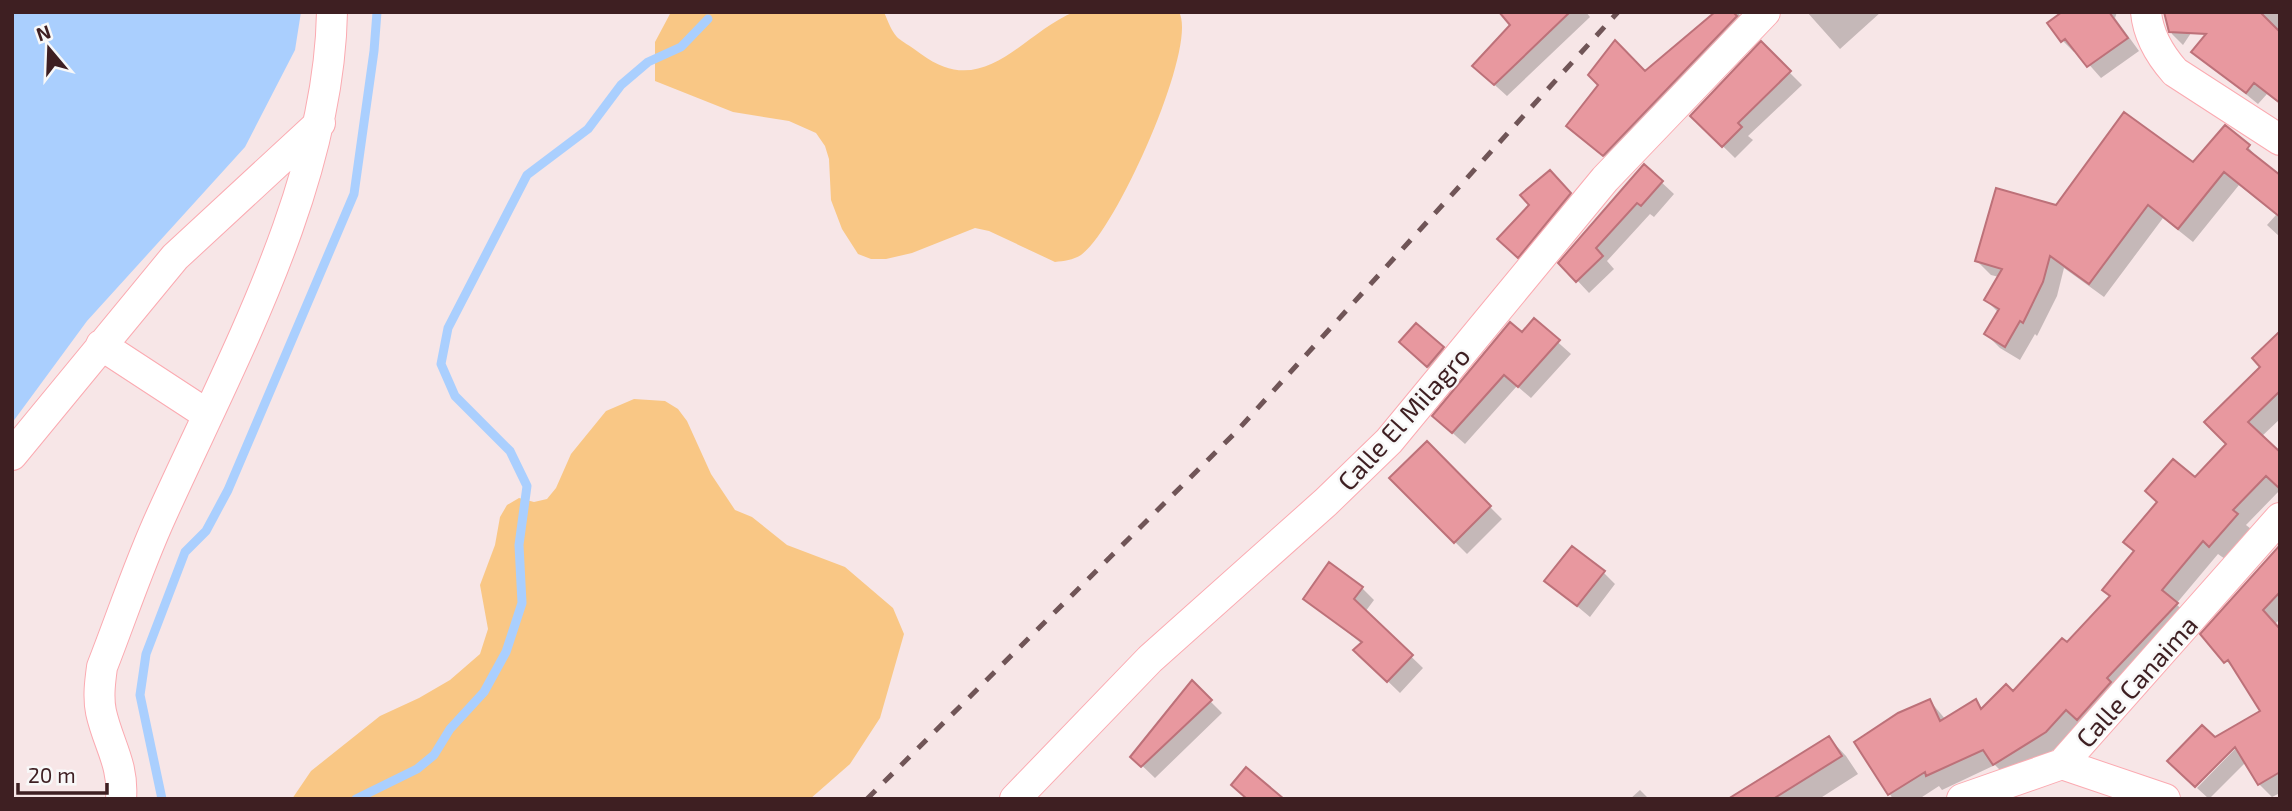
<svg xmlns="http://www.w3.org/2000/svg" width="2292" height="811" font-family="'Exo 2',sans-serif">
<rect width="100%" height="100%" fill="#f7e6e7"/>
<!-- green -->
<path fill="#f9c785" d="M 671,12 L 884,12 C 897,44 896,35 921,54 C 984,101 1021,34 1074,12 L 1179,12 C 1199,47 1114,234 1081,255 C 1073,260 1064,261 1055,262 L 989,231 L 975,228 L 912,253 L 886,259 L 871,259 L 858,254 L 842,229 L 831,200 L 829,159 L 825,146 L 816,133 L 789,121 L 733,112 L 655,81 L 655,42 Z
M 634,399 L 665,401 L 678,409 L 687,421 L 711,474 L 735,510 L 752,517 L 787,545 L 845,567 L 893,608 L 904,634 L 880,718 L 850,764 L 810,799 L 292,799 L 311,771 L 380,716 L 419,698 L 450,680 L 480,654 L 488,629 L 480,585 L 495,545 L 500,517 L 507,505 L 519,498 L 534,502 L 547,499 L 556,488 L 571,454 L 606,411 Z"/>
<!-- water -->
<path fill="#aacffe" d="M 12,12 L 301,12 L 295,50 L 245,147 L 87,321 L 12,423 Z"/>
<!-- shadow -->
<path fill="#0003" d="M 1517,12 L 1586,12 L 1590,17 L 1507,96 L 1487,78 Z
M 1718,12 L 1737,12 L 1750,27 L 1616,166 L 1568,126 L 1645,73 Z
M 1807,12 L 1881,12 L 1840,49 Z
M 2065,12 L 2117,12 L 2115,18 L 2139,51 L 2101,78 L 2077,51 L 2074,52 L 2062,40 Z
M 2166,12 L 2205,12 L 2183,45 L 2172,34 Z
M 2261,12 L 2280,12 L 2280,104 L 2267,94 L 2258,104 L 2199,56 Z
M 1761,44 L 1802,85 L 1748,136 L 1753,140 L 1735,158 L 1692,116 Z
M 2248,147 L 2261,162 L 2280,177 L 2280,237 L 2267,225 L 2276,215 L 2239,185 L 2193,242 L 2163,218 L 2104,297 L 2064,268 L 2057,296 L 2037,336 L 2035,334 L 2020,360 L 2000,348 L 1986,334 L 1999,313 L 1986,300 L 1999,277 L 1991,275 L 1977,261 L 2056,207 Z
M 1644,166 L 1674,194 L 1654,217 L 1650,214 L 1607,261 L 1614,269 L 1589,293 L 1561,263 Z
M 1562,184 L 1582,206 L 1531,268 L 1511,251 Z
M 1534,321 L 1571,354 L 1531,398 L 1517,386 L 1465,444 L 1447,428 Z
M 2280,334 L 2280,419 L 2261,437 L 2280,454 L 2280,490 L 2246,525 L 2251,529 L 2225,559 L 2218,554 L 2176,604 L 2191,618 L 2060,746 L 2008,778 L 1995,765 L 1942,790 L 1939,786 L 1919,799 L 1893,799 L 1856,742 L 1930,701 L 1946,720 L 1975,702 L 1983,710 L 2013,693 L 2067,644 L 2112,597 L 2195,479 L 2229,444 Z
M 1443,348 L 1455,360 L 1440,378 L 1413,354 Z
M 1427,444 L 1502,519 L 1467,554 L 1391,478 Z
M 2280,547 L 2280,619 L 2275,624 L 2280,630 L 2280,799 L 2278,794 L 2272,797 L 2259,784 L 2246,762 L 2209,799 L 2197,788 L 2236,748 L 2215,739 L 2262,711 L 2239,675 L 2203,634 Z
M 1603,572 L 1615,584 L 1590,617 L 1547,581 Z
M 1362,588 L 1374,600 L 1365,612 L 1423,668 L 1400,693 L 1368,662 L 1362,644 L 1305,598 Z
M 1192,683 L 1222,713 L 1155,778 L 1133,757 Z
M 1829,738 L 1846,756 L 1858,774 L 1819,799 L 1731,799 Z
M 1640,790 L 1649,799 L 1630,799 Z"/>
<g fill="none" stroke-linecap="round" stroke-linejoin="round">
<!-- stream -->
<path stroke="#aacffe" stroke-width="9" d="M 162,799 L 140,695 L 146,654 L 185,552 L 206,531 L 228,490 L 354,194 L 374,51 L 377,12
M 356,799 L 417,769 L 434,755 L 450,729 L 484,692 L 506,652 L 522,603 L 519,545 L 527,486 L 510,451 L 455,396 L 441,364 L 448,328 L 527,175 L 588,129 L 621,85 L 648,62 L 681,47 L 708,19"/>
</g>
<!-- building -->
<path fill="#e8989f" stroke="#bd7179" stroke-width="2" d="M 1499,12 L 1570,12 L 1494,85 L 1472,66 L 1510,25 Z
M 1715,12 L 1733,12 L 1737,16 L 1603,156 L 1566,126 L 1598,85 L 1588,75 L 1615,40 L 1645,71 Z
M 2062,12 L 2109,12 L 2128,38 L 2087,67 L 2065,39 L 2061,42 L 2047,23 Z
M 2164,12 L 2260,12 L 2280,32 L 2280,103 L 2254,83 L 2246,93 L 2191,52 L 2206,34 L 2169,32 Z
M 1761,41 L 1791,71 L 1738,123 L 1742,127 L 1722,147 L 1690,116 Z
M 2124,112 L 2193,162 L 2225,125 L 2250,145 L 2247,149 L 2280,175 L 2280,217 L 2224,172 L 2178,229 L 2148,205 L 2089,284 L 2050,256 L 2043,282 L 2023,323 L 2020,321 L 2005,347 L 1984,334 L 1999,309 L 1984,300 L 2002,269 L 1975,261 L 1996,188 L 2056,205 Z
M 1644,164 L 1663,181 L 1641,206 L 1637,203 L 1596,248 L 1603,256 L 1576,282 L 1558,263 Z
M 1550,170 L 1571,193 L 1518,258 L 1497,239 L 1529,205 L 1520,195 Z
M 1534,318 L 1560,340 L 1518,387 L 1504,375 L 1452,433 L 1432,416 L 1510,322 L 1522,332 Z
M 1416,323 L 1444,347 L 1427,367 L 1399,342 Z
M 2280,331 L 2280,391 L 2248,422 L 2280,452 L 2280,489 L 2266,476 L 2233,510 L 2238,514 L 2209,547 L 2203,541 L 2162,590 L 2178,603 L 2107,678 L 2111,682 L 2077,720 L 2066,710 L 2046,732 L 1993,765 L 1983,750 L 1926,776 L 1925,772 L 1888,795 L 1854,742 L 1898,713 L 1930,699 L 1940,721 L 1976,699 L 1981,709 L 2006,684 L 2013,691 L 2062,638 L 2067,642 L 2110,596 L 2102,590 L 2134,551 L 2123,542 L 2157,502 L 2145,491 L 2173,459 L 2195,477 L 2226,444 L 2204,422 L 2260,367 L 2252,358 Z
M 1427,441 L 1491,506 L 1454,543 L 1389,478 Z
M 2280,545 L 2280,592 L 2263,610 L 2280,629 L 2280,772 L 2258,785 L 2235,747 L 2195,787 L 2167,761 L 2202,725 L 2215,737 L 2260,711 L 2228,660 L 2224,663 L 2200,634 Z
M 1572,546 L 1605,571 L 1577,606 L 1544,581 Z
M 1329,562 L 1363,587 L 1354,599 L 1413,655 L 1387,682 L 1353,650 L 1362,642 L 1303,599 Z
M 1192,680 L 1212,700 L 1141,767 L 1130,757 Z
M 1829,736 L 1842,756 L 1773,799 L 1728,799 Z
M 1246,767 L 1284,799 L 1247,799 L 1231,785 Z"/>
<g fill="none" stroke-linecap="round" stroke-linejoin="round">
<!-- minor casing -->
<g stroke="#fbaab1" stroke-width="32">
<path id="minor" d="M 2146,12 C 2148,35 2160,55 2175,72 L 2280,140
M 101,345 L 208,415
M 12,455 L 175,257 L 320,123
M 2062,764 L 2165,799
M 121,799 C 124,764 108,744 101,712 C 98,697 100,682 102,667 C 122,616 139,564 162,514 C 232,359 329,185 332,12
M 1015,799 L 1150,659 L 1326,502 L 1389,441 L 1605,179 L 1765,12
M 1962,799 L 2062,764 L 2280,518"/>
</g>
<!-- minor -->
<use href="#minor" stroke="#fff" stroke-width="30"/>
<!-- rail -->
<path stroke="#705557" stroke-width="5" stroke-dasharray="12 12" stroke-linecap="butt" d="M 867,799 L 1235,433 L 1618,12"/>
</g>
<g text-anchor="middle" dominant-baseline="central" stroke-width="5" stroke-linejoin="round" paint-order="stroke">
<!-- street labels -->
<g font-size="26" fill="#3e1f22" stroke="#f8f8f8">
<text transform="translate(1403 418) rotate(-48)">Calle El Milagro</text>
<text transform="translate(2136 681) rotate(-48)">Calle Canaima</text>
</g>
</g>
<!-- border -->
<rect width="2292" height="811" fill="none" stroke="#3e1f22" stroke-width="28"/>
<!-- north arrow -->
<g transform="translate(49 49) rotate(341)" stroke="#f8f8f8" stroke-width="5" paint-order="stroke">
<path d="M0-5L12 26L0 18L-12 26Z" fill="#3e1f22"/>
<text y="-10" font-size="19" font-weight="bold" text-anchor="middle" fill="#3e1f22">N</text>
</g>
<!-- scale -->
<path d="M18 783v10h89v-10" fill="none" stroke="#3e1f22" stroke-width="3.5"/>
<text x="28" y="783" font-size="21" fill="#3e1f22" stroke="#f8f8f8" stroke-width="5" paint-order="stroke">20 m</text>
</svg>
